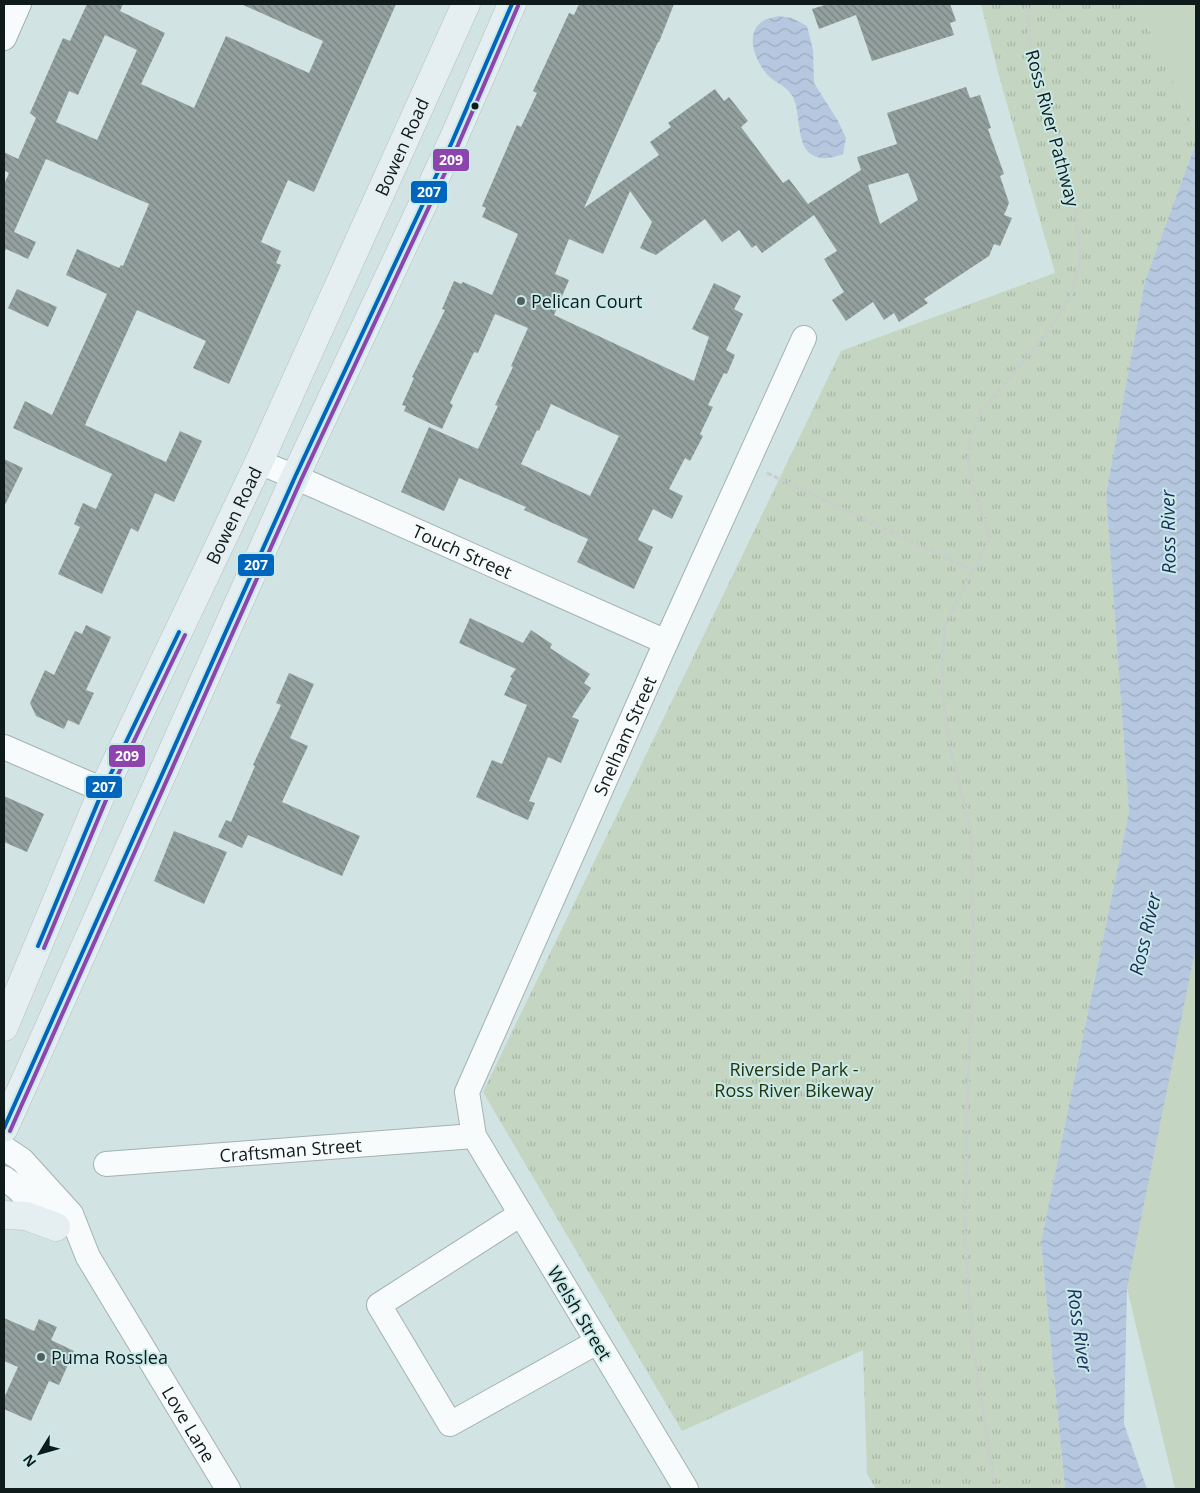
<svg xmlns="http://www.w3.org/2000/svg" width="1200" height="1493" font-family="'Open Sans',sans-serif">
<defs>
<pattern id="park-tufts" width="24" height="20" patternUnits="userSpaceOnUse" patternTransform="scale(1.25)"><rect width="24" height="20" fill="#c4d5c1"/><path d="M3 7l-1-3M5 7V3M7 7l1-3M15 17l-1-3M17 17v-4M19 17l1-3" fill="none" stroke="#a7b6a5"/></pattern>
<pattern id="water-waves" width="16" height="10" patternUnits="userSpaceOnUse" patternTransform="scale(1.25)"><rect width="16" height="10" fill="#b6c8e0"/><path d="M0 5q4-4 8 0t8 0" fill="none" stroke="#9babc0"/></pattern>
<pattern id="building-back-hatch" width="6" height="6" patternUnits="userSpaceOnUse" patternTransform="scale(1.25)"><rect width="6" height="6" fill="#93a09e"/><path d="M-1 5l2 2M0 0l6 6M5-1l2 2" fill="none" stroke="#768280"/></pattern>
</defs>
<rect width="100%" height="100%" fill="#d1e3e3"/>
<!-- grass -->
<path fill="#c4d5c1" d="M 1137,4 L 1196,4 L 1196,132 Z
M 1196,636 L 1196,1489 L 1175,1489 L 1127,1288 Z"/>
<!-- park -->
<path fill="url(#park-tufts)" d="M 981,4 L 1137,4 L 1196,132 L 1196,143 L 1145,281 L 1106,494 L 1129,812 L 1041,1242 L 1065,1489 L 876,1489 L 867,1474 L 863,1350 L 682,1431 L 483,1092 L 841,351 L 1055,273 L 999,76 Z"/>
<!-- water -->
<path fill="url(#water-waves)" d="M 778,16 L 792,18 L 807,26 L 813,50 L 814,83 L 838,121 L 846,138 L 843,154 C 833,158 821,161 811,154 C 796,144 801,113 793,97 C 787,85 772,82 765,72 C 754,58 745,32 763,21 C 767,18 773,18 778,16 Z
M 1196,143 L 1196,946 L 1127,1288 L 1124,1424 L 1147,1489 L 1065,1489 L 1041,1242 L 1129,812 L 1106,494 L 1145,281 Z"/>
<!-- building -->
<path fill="url(#building-back-hatch)" fill-rule="evenodd" d="M 87,4 L 123,4 L 120,11 L 165,33 L 141,84 L 194,108 L 226,36 L 309,73 L 323,41 L 241,4 L 396,4 L 314,192 L 288,180 L 261,242 L 281,251 L 276,263 L 281,265 L 229,384 L 193,368 L 206,341 L 137,310 L 85,425 L 166,462 L 180,431 L 202,441 L 174,502 L 155,493 L 138,532 L 131,528 L 102,594 L 58,574 L 80,527 L 74,524 L 83,503 L 96,509 L 112,474 L 13,428 L 25,401 L 52,415 L 107,294 L 66,275 L 77,249 L 119,268 L 121,265 L 123,266 L 149,204 L 46,159 L 14,232 L 36,242 L 28,259 L 6,249 L 4,253 L 4,184 L 9,173 L 4,170 L 4,152 L 18,159 L 36,118 L 30,113 L 63,38 L 70,41 ZM 105,35 L 137,50 L 97,140 L 56,122 L 69,91 L 78,95 Z
M 579,4 L 674,4 L 659,42 L 658,42 L 584,208 L 659,155 L 650,142 L 671,127 L 668,123 L 715,89 L 724,101 L 729,97 L 748,121 L 741,127 L 783,183 L 789,179 L 808,204 L 861,170 L 857,157 L 897,144 L 887,113 L 966,87 L 970,98 L 980,95 L 991,128 L 988,129 L 1004,174 L 1000,176 L 1009,203 L 1004,215 L 1012,218 L 1000,246 L 994,244 L 989,256 L 924,299 L 928,303 L 899,322 L 894,313 L 884,320 L 873,302 L 846,321 L 832,300 L 844,292 L 824,259 L 837,251 L 814,215 L 762,253 L 756,245 L 752,248 L 739,230 L 722,242 L 705,219 L 656,255 L 640,248 L 652,222 L 630,191 L 603,254 L 569,239 L 555,274 L 569,280 L 554,315 L 694,381 L 709,337 L 692,329 L 714,283 L 741,296 L 734,309 L 743,314 L 726,350 L 735,355 L 727,374 L 724,373 L 708,405 L 713,407 L 700,434 L 703,436 L 690,461 L 685,458 L 669,489 L 683,496 L 672,519 L 653,509 L 638,540 L 653,547 L 634,589 L 577,562 L 588,539 L 524,510 L 526,507 L 459,478 L 444,511 L 401,492 L 429,427 L 478,449 L 498,406 L 495,405 L 513,367 L 511,366 L 528,328 L 495,314 L 478,353 L 474,352 L 450,403 L 453,405 L 442,429 L 404,411 L 406,406 L 402,405 L 414,378 L 412,377 L 445,310 L 442,309 L 454,281 L 461,284 L 463,282 L 492,295 L 518,234 L 482,217 L 486,208 L 482,206 L 517,125 L 521,127 L 537,93 L 533,91 L 569,13 L 574,15 ZM 908,173 L 918,200 L 880,224 L 868,185 ZM 551,404 L 619,436 L 590,496 L 521,464 L 537,430 L 539,431 Z
M 828,4 L 950,4 L 956,21 L 950,23 L 954,35 L 872,61 L 856,15 L 819,29 L 812,9 Z
M 17,289 L 57,307 L 48,327 L 8,308 Z
M 4,459 L 23,468 L 4,507 Z
M 470,618 L 523,643 L 531,630 L 552,644 L 550,648 L 590,674 L 584,683 L 591,688 L 572,717 L 579,720 L 561,763 L 548,757 L 529,801 L 535,803 L 528,820 L 476,797 L 492,760 L 502,764 L 527,705 L 504,695 L 512,678 L 510,677 L 516,669 L 459,643 Z
M 86,625 L 111,637 L 86,690 L 94,693 L 79,725 L 68,720 L 64,729 L 36,716 L 30,703 L 45,670 L 54,675 L 75,631 L 82,634 Z
M 289,673 L 314,684 L 290,738 L 308,746 L 282,802 L 360,836 L 342,876 L 248,835 L 242,848 L 218,837 L 226,820 L 231,822 L 255,766 L 253,765 L 281,705 L 276,703 Z
M 4,796 L 44,814 L 27,852 L 4,842 Z
M 174,831 L 227,852 L 204,904 L 154,881 Z
M 4,1318 L 34,1331 L 39,1319 L 57,1327 L 51,1340 L 74,1351 L 59,1385 L 49,1381 L 31,1421 L 4,1409 L 4,1398 L 18,1367 L 4,1361 Z"/>
<g fill="none" stroke-linecap="round" stroke-linejoin="round">
<!-- minor casing -->
<g stroke="#a3b2b2" stroke-width="26">
<g id="minor">
<path d="M 4,38 L 19,4"/>
<path id="s1" d="M 259,462 L 295,477 L 666,642"/>
<path d="M 4,747 L 103,790"/>
<path id="s2" d="M 4,1148 L 22,1160 L 71,1214 L 88,1257 L 228,1489"/>
<path id="s3" d="M 106,1164 L 474,1136"/>
<path d="M 4,1178 L 17,1188 L 56,1227"/>
<path d="M 521,1214 L 379,1305 L 450,1424 L 597,1342"/>
<path id="s4" d="M 686,1489 L 474,1136 L 467,1092 L 666,642 L 804,338"/>
</g>
</g>
<!-- major casing -->
<g stroke="#b5bebe" stroke-width="29">
<g id="major">
<path id="s5" d="M 4,1027 L 103,790 L 259,462 L 466,4"/>
<path d="M 4,1128 L 295,477 L 452,142 L 512,4"/>
<path d="M 4,1215 L 26,1216 L 56,1227"/>
</g>
</g>
<!-- path -->
<path stroke="#c8cdcd" stroke-width="3" stroke-dasharray="5 2.5" stroke-linecap="butt" d="M 767,473 L 972,570
M 995,1489 L 973,1347 L 965,1241 L 967,1112 L 974,947 L 971,830 L 950,747 L 942,689 L 944,627 L 989,538 L 983,516 L 972,486 L 968,458 L 972,433 L 982,411 L 1049,330 L 1071,296 L 1081,258 L 1073,192 L 1042,96 L 1031,57 L 1027,4"/>
<!-- minor -->
<use href="#minor" stroke="#f8fbfb" stroke-width="24"/>
<!-- major -->
<use href="#major" stroke="#e5eef1" stroke-width="28"/>
<!-- bus-1 casing -->
<g stroke="#caeaea" stroke-width="8">
<path id="bus-1" d="M 38,946 L 103,790 L 179,632
M 4,1128 L 295,477 L 452,142 L 512,4"/>
</g>
<!-- bus-2 casing -->
<g stroke="#caeaea" stroke-width="8">
<path id="bus-2" d="M 44,948 L 109,793 L 185,635
M 10,1131 L 301,480 L 458,145 L 518,6"/>
</g>
<!-- bus-1 -->
<use href="#bus-1" stroke="#0065bd" stroke-width="4"/>
<!-- bus-2 -->
<use href="#bus-2" stroke="#8e44ad" stroke-width="4"/>
</g>
<!-- markers -->
<circle fill="#0f1a1a" stroke="#caeaea" stroke-width="2" cx="475" cy="106" r="4.5"/>
<g fill="#536060" stroke="#caeaea" stroke-width="2">
<circle cx="521" cy="301" r="5"/>
<circle cx="41" cy="1357" r="5"/>
</g>
<g text-anchor="middle" dominant-baseline="central" stroke-width="4" stroke-linejoin="round" paint-order="stroke">
<!-- street labels -->
<g font-size="18" fill="#0f1a1a" stroke="#caeaea">
<text transform="translate(1053 128) rotate(75)">Ross River Pathway</text>
<text stroke="none"><textPath href="#s5" startOffset="966">Bowen Road</textPath></text>
<text stroke="none"><textPath href="#s5" startOffset="561">Bowen Road</textPath></text>
<text stroke="none"><textPath href="#s1" startOffset="222">Touch Street</textPath></text>
<text stroke="none"><textPath href="#s4" startOffset="846">Snelham Street</textPath></text>
<text stroke="none"><textPath href="#s3" startOffset="185">Craftsman Street</textPath></text>
<text transform="translate(580 1313) rotate(59)">Welsh Street</text>
<text stroke="none"><textPath href="#s2" startOffset="336">Love Lane</textPath></text>
</g>
<!-- poi labels -->
<g font-size="18" fill="#0f1a1a" stroke="#caeaea" text-anchor="start">
<text x="531" y="301">Pelican Court</text>
<text x="51" y="1357">Puma Rosslea</text>
</g>
<!-- park labels -->
<g font-size="18" fill="#25350b" stroke="#caeaea">
<text x="794" y="1069">Riverside Park -<tspan x="794" dy="21">Ross River Bikeway</tspan></text>
</g>
<!-- water labels -->
<g font-size="19" font-style="italic" fill="#1b2d5a" stroke="#caeaea">
<text transform="translate(1168 532) rotate(-91)">Ross River</text>
<text transform="translate(1145 934) rotate(-77)">Ross River</text>
<text transform="translate(1080 1330) rotate(82)">Ross River</text>
</g>
</g>
<g stroke="#caeaea" stroke-width="2">
<rect x="432" y="148" width="38" height="24" rx="5" fill="#8e44ad"/>
<rect x="410" y="180" width="38" height="24" rx="5" fill="#0065bd"/>
<rect x="237" y="553" width="38" height="24" rx="5" fill="#0065bd"/>
<rect x="108" y="744" width="38" height="24" rx="5" fill="#8e44ad"/>
<rect x="85" y="775" width="38" height="24" rx="5" fill="#0065bd"/>
</g>
<g font-size="14" text-anchor="middle" font-weight="bold" fill="#fff">
<text x="451" y="165">209</text>
<text x="429" y="197">207</text>
<text x="256" y="570">207</text>
<text x="127" y="761">209</text>
<text x="104" y="792">207</text>
</g>
<!-- border -->
<rect width="1200" height="1493" fill="none" stroke="#0f1a1a" stroke-width="10"/>
<!-- north arrow -->
<g transform="translate(40 1453) rotate(233)" stroke="#caeaea" stroke-width="4" paint-order="stroke">
<path d="M0-4L9 19L0 12L-9 19Z" fill="#0f1a1a"/>
<text y="-8" font-size="14" font-weight="bold" text-anchor="middle" fill="#0f1a1a">N</text>
</g>
</svg>
